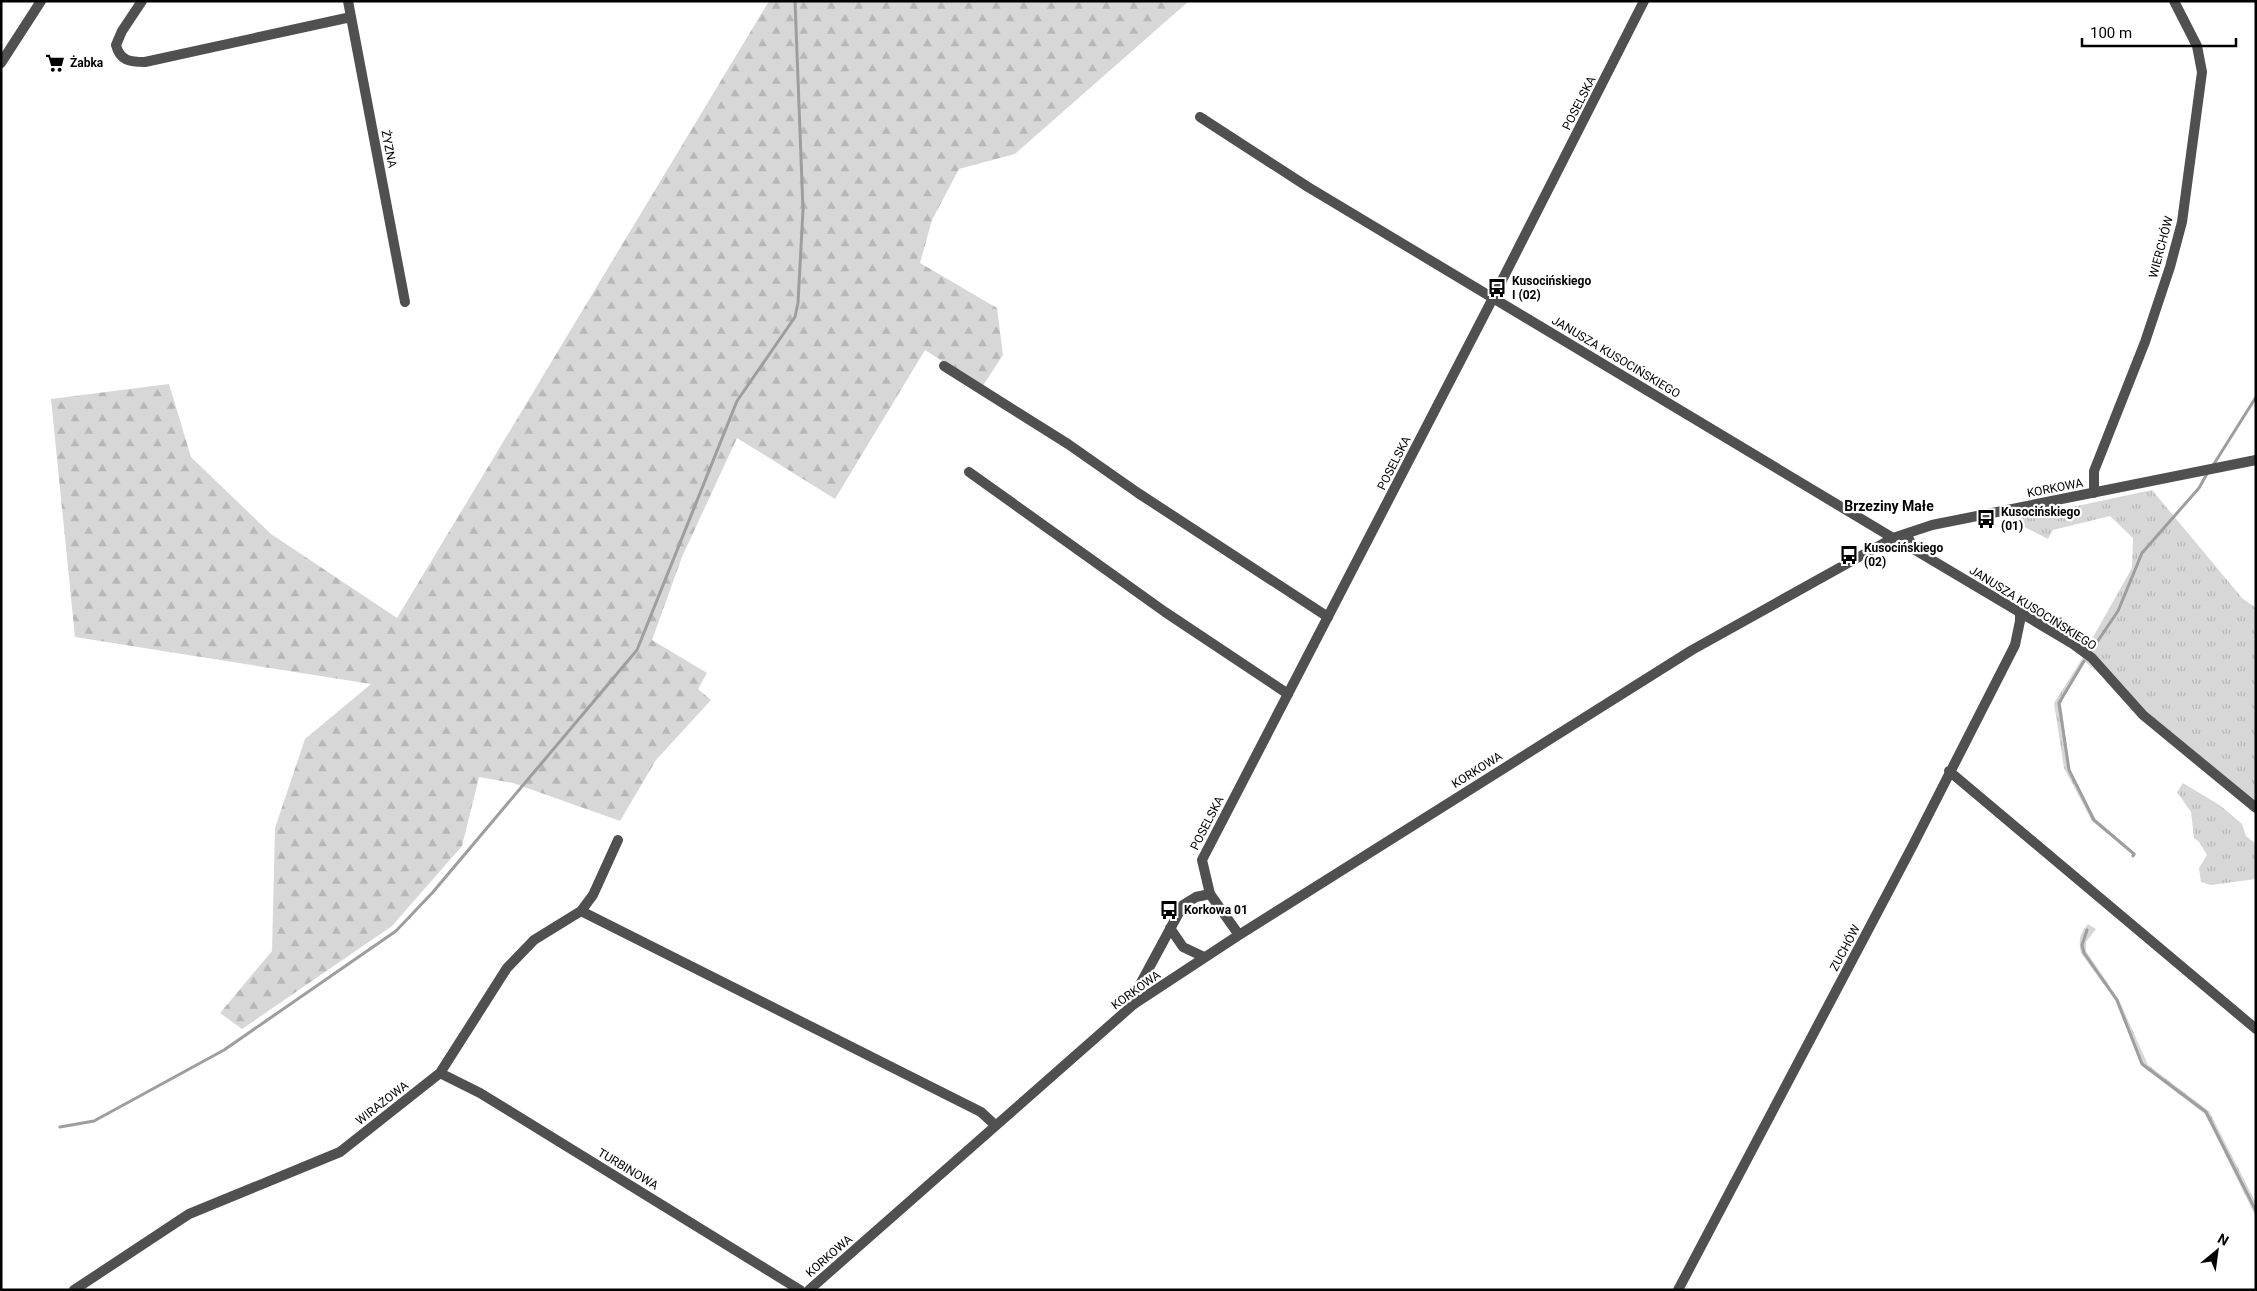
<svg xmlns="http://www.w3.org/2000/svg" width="2257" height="1291" font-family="Roboto,sans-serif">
<defs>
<pattern id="grass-tufts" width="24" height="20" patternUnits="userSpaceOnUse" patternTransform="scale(1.25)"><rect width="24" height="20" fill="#d7d7d7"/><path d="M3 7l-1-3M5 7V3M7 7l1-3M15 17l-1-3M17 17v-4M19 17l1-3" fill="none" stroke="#b7b7b7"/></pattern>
<pattern id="forest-firs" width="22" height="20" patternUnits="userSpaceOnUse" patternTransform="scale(1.25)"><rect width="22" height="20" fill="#d7d7d7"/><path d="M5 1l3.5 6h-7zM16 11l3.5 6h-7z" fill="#b7b7b7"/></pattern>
</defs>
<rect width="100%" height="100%" fill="#fff"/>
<!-- grass -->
<path fill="url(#grass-tufts)" d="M 2152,490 L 2242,598 L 2256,608 L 2256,804 L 2145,714 L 2080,644 L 2080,640 L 2088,646 L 2132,568 L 2133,538 L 2110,516 L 2053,530 L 2048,539 L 2011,520 Z
M 2084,656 L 2105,678 L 2085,662 L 2063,699 L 2061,704 L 2070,770 L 2095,819 L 2136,854 L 2135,856 L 2092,821 L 2064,768 L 2054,703 Z
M 2183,783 L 2221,806 L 2242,824 L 2246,836 L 2256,844 L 2256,879 L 2211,885 L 2201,882 L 2199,868 L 2207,855 L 2199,842 L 2194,838 L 2191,812 L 2177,792 Z
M 2088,924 L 2096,929 L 2086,942 L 2086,951 L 2119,1000 L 2148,1065 L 2209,1111 L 2256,1203 L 2256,1217 L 2205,1114 L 2142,1066 L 2115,1000 L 2081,953 C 2078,940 2080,933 2088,924 Z"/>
<!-- forest -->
<path fill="url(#forest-firs)" d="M 769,1 L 1189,1 L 1015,154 L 959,169 L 932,220 L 920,263 L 997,308 L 1003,355 L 982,387 L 925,350 L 835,499 L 737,438 L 682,557 L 652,640 L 707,673 L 698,689 L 711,700 L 656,760 L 620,821 L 513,783 L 479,777 L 462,846 L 392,926 L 242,1029 L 220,1013 L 272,951 L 275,828 L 305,739 L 371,684 L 75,637 L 51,399 L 169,384 L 191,457 L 271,534 L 397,618 Z"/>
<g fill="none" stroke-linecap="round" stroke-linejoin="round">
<!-- stream -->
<path stroke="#9e9e9e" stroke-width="3" d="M 2212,467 L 2256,397
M 2093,648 L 2118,611 L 2142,553 L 2199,488 L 2208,472
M 2084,661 L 2059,703 L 2069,770 L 2094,820 L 2134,854 L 2133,856
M 2087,930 L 2082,945 L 2084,953 L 2117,1000 L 2142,1064 L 2206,1112 L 2256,1211
M 60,1127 L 94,1121 L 224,1050 L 396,931 L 433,892 L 637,650 L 737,401 L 795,317 L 798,303 L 803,210 L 795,1"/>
<!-- minor -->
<path stroke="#505050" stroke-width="10" d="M 142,1 L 122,31 L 116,45 C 120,61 130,62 145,62 L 351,17
M 348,1 L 405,302
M 1200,117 L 1308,187 L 1893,538
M 944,366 L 1068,444 L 1138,493 L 1328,617
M 969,472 L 1165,612 L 1288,694
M 2094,493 L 2094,471 L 2145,342 L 2170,267 L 2182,222 L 2202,72 L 2197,46 L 2174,1
M 1906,534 L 1915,550 L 2073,644 L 2092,658 L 2143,715 L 2256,808
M 1949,771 L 2256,1029
M 581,911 L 981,1112 L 995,1125
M 1170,928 L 1183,947 L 1204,957
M 1134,1004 L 1136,992 L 1183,905 L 1196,897 L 1210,894
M 440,1073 L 480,1093 L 800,1290
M 74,1290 L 189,1214 L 340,1152 L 440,1073 L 507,968 L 534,940 L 581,911 L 593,895 L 618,840
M 1678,1290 L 1913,845 L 2015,645 L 2020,621 L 2020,613"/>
<!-- tertiary -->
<path stroke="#505050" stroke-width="10" d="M 1,63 L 41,1
M 1239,935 L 1210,894 L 1202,860 L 1493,298 L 1644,1
M 809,1290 L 1134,1004 L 1239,935 L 1692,650 L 1893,538 L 1932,525 L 2256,460"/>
</g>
<!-- icons -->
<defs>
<g id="supermarket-bare" transform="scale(1.5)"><path d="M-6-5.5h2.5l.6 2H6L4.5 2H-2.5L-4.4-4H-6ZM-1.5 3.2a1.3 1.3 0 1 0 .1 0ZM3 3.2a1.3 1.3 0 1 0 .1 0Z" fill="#000" stroke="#fff" stroke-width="2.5" paint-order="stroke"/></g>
<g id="bus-bare" transform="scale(1.5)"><path d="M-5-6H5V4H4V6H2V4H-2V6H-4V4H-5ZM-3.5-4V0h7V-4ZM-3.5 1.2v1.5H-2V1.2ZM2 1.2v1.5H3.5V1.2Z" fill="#000" stroke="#fff" stroke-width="2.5" paint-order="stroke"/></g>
</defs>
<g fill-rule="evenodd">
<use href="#supermarket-bare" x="55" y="63"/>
<use href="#bus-bare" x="1497" y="288"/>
<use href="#bus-bare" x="1986" y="519"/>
<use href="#bus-bare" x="1849" y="555"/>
<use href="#bus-bare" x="1169" y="910"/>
</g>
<g text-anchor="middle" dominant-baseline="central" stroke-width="4.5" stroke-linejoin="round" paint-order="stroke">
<!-- poi labels -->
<g font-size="12" font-weight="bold" fill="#000" stroke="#fff" text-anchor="start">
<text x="70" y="63">Żabka</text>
<text x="1512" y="281">Kusocińskiego<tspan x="1512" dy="14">I (02)</tspan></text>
<text x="2001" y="512">Kusocińskiego<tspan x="2001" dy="14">(01)</tspan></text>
<text x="1864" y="548">Kusocińskiego<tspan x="1864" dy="14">(02)</tspan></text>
<text x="1184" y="910">Korkowa 01</text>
</g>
<!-- street labels -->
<g font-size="12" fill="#000" stroke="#fff">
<text transform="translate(1579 103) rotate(-63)">POSELSKA</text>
<text transform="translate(389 149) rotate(79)">ŻYZNA</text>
<text transform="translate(2161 247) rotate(-75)">WIERCHÓW</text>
<text transform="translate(1616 357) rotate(31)">JANUSZA KUSOCIŃSKIEGO</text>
<text transform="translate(1394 463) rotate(-63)">POSELSKA</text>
<text transform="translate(2055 488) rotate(-11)">KORKOWA</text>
<text transform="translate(2033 608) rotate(32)">JANUSZA KUSOCIŃSKIEGO</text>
<text transform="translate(1477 770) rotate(-32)">KORKOWA</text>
<text transform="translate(1207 823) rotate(-63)">POSELSKA</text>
<text transform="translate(1845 948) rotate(-62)">ZUCHÓW</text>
<text transform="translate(1136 990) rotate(-36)">KORKOWA</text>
<text transform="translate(382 1103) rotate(-38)">WIRAŻOWA</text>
<text transform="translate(628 1169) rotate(31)">TURBINOWA</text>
<text transform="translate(829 1256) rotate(-41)">KORKOWA</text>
</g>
<!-- neighbourhood labels -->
<g font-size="14" font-weight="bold" fill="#000" stroke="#fff">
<text x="1889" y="506">Brzeziny Małe</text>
</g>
</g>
<!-- border -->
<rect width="2257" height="1291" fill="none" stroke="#000000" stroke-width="5"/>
<!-- north arrow -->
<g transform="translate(2217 1251) rotate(29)" stroke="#ffffff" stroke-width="4" paint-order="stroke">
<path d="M0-4L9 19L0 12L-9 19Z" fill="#000000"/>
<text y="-8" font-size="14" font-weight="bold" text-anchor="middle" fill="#000000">N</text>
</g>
<!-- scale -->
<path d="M2082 38v8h154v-8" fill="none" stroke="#000000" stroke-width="2.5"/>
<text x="2090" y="38" font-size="15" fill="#000000" stroke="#ffffff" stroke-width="4" paint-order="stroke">100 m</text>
</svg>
